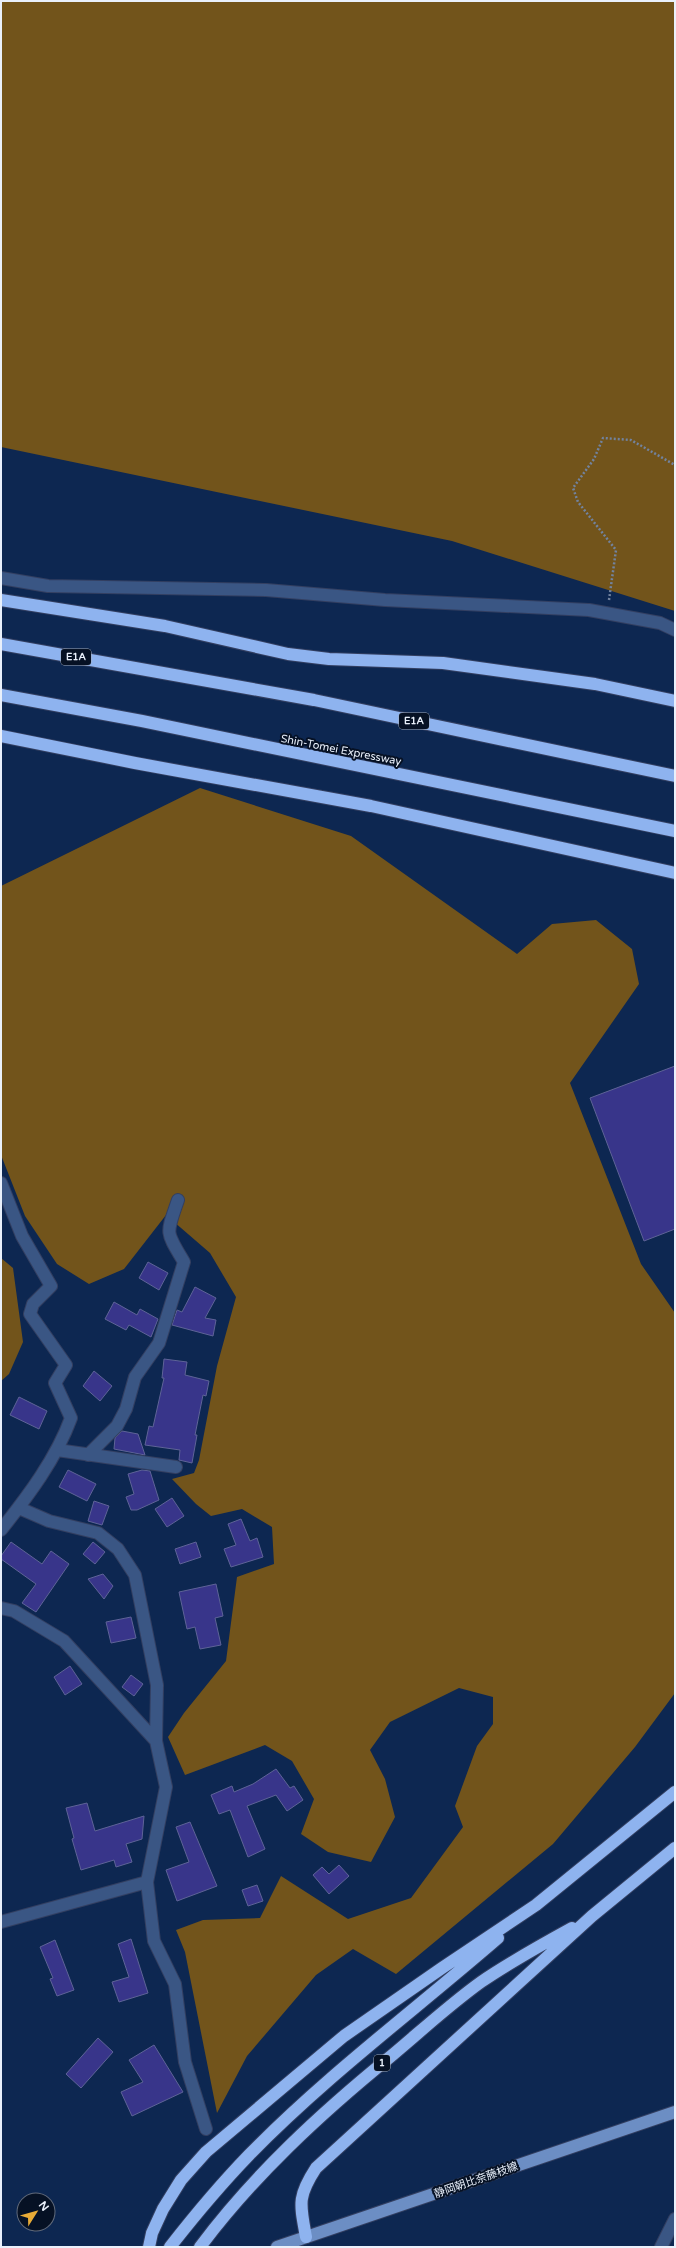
<svg xmlns="http://www.w3.org/2000/svg" width="676" height="2248" font-family="'Varela Round','Noto Sans JP',sans-serif">
<rect width="100%" height="100%" fill="#0d2751"/>
<!-- forest -->
<path fill="#72541b" d="M 1,1 L 675,1 L 675,611 L 452,541 L 1,447 Z
M 200,788 L 351,836 L 517,954 L 552,924 L 596,920 L 632,949 L 639,984 L 570,1083 L 641,1264 L 675,1313 L 675,1693 L 635,1747 L 553,1844 L 396,1974 L 353,1949 L 316,1975 L 247,2056 L 217,2113 L 185,1952 L 176,1930 L 203,1920 L 260,1918 L 281,1876 L 348,1919 L 411,1898 L 463,1827 L 455,1806 L 477,1746 L 493,1724 L 493,1697 L 459,1688 L 390,1722 L 370,1750 L 385,1779 L 395,1817 L 371,1862 L 328,1852 L 301,1834 L 314,1799 L 292,1761 L 265,1745 L 185,1775 L 168,1737 L 184,1713 L 226,1661 L 237,1577 L 274,1564 L 272,1527 L 242,1509 L 211,1516 L 196,1504 L 172,1479 L 194,1473 L 199,1460 L 217,1366 L 236,1297 L 210,1253 L 166,1215 L 124,1269 L 89,1284 L 57,1264 L 25,1216 L 1,1155 L 1,886 Z
M 1,1258 L 13,1268 L 23,1342 L 9,1374 L 1,1381 Z"/>
<!-- building -->
<path fill="#38358a" stroke="#5e6397" d="M 675,1066 L 675,1229 L 644,1241 L 590,1098 Z
M 148,1262 L 168,1273 L 159,1290 L 139,1278 Z
M 195,1287 L 216,1298 L 205,1318 L 216,1320 L 213,1336 L 172,1325 L 177,1310 L 182,1312 Z
M 114,1302 L 137,1315 L 140,1309 L 158,1319 L 151,1337 L 129,1325 L 126,1330 L 105,1319 Z
M 164,1359 L 187,1362 L 185,1375 L 209,1381 L 206,1396 L 203,1395 L 195,1435 L 197,1435 L 192,1463 L 179,1460 L 180,1450 L 145,1445 L 149,1426 L 153,1427 L 164,1378 L 162,1378 Z
M 94,1371 L 112,1386 L 100,1401 L 83,1386 Z
M 19,1397 L 47,1411 L 39,1429 L 10,1415 Z
M 122,1431 L 138,1434 L 145,1455 L 114,1449 L 115,1438 Z
M 68,1470 L 96,1484 L 87,1501 L 59,1487 Z
M 142,1470 L 150,1471 L 159,1500 L 137,1510 L 131,1510 L 126,1497 L 134,1494 L 128,1474 Z
M 172,1498 L 184,1516 L 167,1527 L 155,1509 Z
M 94,1501 L 109,1506 L 102,1525 L 88,1521 Z
M 241,1519 L 250,1541 L 257,1538 L 263,1557 L 231,1567 L 224,1549 L 236,1545 L 228,1524 Z
M 11,1542 L 42,1564 L 51,1551 L 69,1564 L 36,1612 L 22,1603 L 36,1584 L 1,1559 L 1,1556 Z
M 93,1542 L 105,1552 L 95,1564 L 83,1554 Z
M 196,1542 L 201,1557 L 180,1564 L 175,1549 Z
M 103,1574 L 113,1586 L 104,1599 L 88,1579 Z
M 216,1584 L 223,1616 L 215,1618 L 221,1645 L 200,1649 L 195,1627 L 187,1629 L 179,1592 Z
M 131,1617 L 136,1638 L 111,1643 L 106,1622 Z
M 70,1666 L 82,1684 L 65,1695 L 54,1677 Z
M 131,1675 L 143,1684 L 134,1696 L 122,1687 Z
M 276,1769 L 290,1788 L 294,1786 L 303,1800 L 287,1811 L 276,1795 L 247,1806 L 265,1849 L 248,1857 L 230,1810 L 219,1814 L 211,1795 L 232,1786 L 234,1792 L 253,1784 Z
M 87,1803 L 95,1831 L 144,1816 L 142,1839 L 126,1844 L 132,1862 L 116,1867 L 114,1860 L 81,1870 L 72,1839 L 74,1838 L 66,1808 Z
M 190,1822 L 217,1886 L 177,1901 L 166,1870 L 189,1862 L 176,1827 Z
M 339,1865 L 349,1876 L 329,1894 L 313,1875 L 322,1867 L 329,1874 Z
M 257,1885 L 263,1901 L 248,1906 L 242,1890 Z
M 131,1939 L 148,1993 L 119,2002 L 112,1982 L 129,1977 L 118,1944 Z
M 55,1940 L 74,1990 L 57,1996 L 50,1979 L 53,1978 L 40,1947 Z
M 98,2038 L 113,2052 L 81,2088 L 66,2074 Z
M 154,2045 L 183,2092 L 132,2116 L 121,2092 L 143,2082 L 129,2060 Z"/>
<g fill="none" stroke-linecap="round" stroke-linejoin="round">
<!-- minor casing -->
<g stroke="#333f61" stroke-width="14">
<path id="minor" d="M 1,578 L 48,586 L 266,590 L 385,600 L 589,610 L 660,623 L 675,630
M 1,1183 L 22,1236 L 51,1286 L 33,1304 L 30,1314 L 66,1365 L 55,1383 L 71,1418 C 56,1459 28,1496 1,1530
M 57,1450 L 176,1467
M 88,1455 L 117,1426 L 126,1409 L 135,1377 L 159,1343 L 184,1262 C 165,1230 166,1235 178,1200
M 19,1508 L 49,1521 L 98,1533 L 118,1549 L 135,1575 L 157,1685 L 156,1741
M 1,1608 L 14,1611 L 64,1641 L 156,1741 L 166,1787 L 147,1882 L 154,1941 L 175,1984 L 185,2062 L 206,2129
M 1,1922 L 147,1882
M 661,2247 L 675,2219"/>
</g>
<!-- major casing -->
<g stroke="#333f61" stroke-width="14">
<path id="major" d="M 277,2247 L 675,2112"/>
</g>
<!-- highway casing -->
<g stroke="#333f61" stroke-width="14">
<path id="highway" d="M 1,600 L 165,626 L 288,654 L 329,659 L 443,663 L 595,684 L 675,701
M 1,644 L 314,700 L 675,776
M 1,695 L 142,721 L 675,831
M 1,736 L 135,763 L 371,806 L 675,873
M 306,2237 C 300,2204 297,2197 316,2168 L 592,1916 L 675,1848
M 149,2247 L 152,2233 L 163,2209 L 181,2180 L 206,2152 L 344,2036 L 442,1968 L 536,1905 L 675,1792
M 170,2247 C 195,2215 221,2184 249,2155 C 325,2077 415,2010 498,1938
M 200,2247 C 254,2175 320,2114 390,2057 C 420,2032 449,2005 481,1982 C 510,1962 541,1945 572,1928"/>
</g>
<!-- path -->
<path stroke="#72839f" stroke-width="2.5" stroke-dasharray="2 2" stroke-linecap="butt" d="M 609,600 L 616,550 L 578,502 L 573,488 L 594,459 L 603,438 L 631,440 L 675,465"/>
<!-- minor -->
<use href="#minor" stroke="#3a5684" stroke-width="12"/>
<!-- major -->
<use href="#major" stroke="#6c8ec4" stroke-width="12"/>
<!-- highway -->
<use href="#highway" stroke="#8eb3ef" stroke-width="12"/>
</g>
<g text-anchor="middle" dominant-baseline="central" stroke-width="4" stroke-linejoin="round" paint-order="stroke">
<!-- shield labels -->
<g fill="#061124" stroke="#a5adba" stroke-width="1">
<rect x="61" y="649" width="30" height="16" rx="3"/>
<rect x="399" y="713" width="30" height="16" rx="3"/>
<rect x="374" y="2055" width="16" height="16" rx="3"/>
</g>
<g font-size="10" font-weight="bold" fill="#e9f0fb">
<text x="76" y="657">E1A</text>
<text x="414" y="721">E1A</text>
<text x="382" y="2063">1</text>
</g>
<!-- street labels -->
<g font-size="11" fill="#e9f0fb" stroke="#061124">
<text transform="translate(341 750) rotate(11)">Shin-Tomei Expressway</text>
<text transform="translate(476 2180) rotate(-19)">静岡朝比奈藤枝線</text>
</g>
</g>
<!-- border -->
<rect width="676" height="2248" fill="none" stroke="#e9f0fb" stroke-width="4"/>
<!-- north arrow -->
<g transform="translate(36 2212) rotate(53)"><circle r="19" fill="#061124" stroke="#616a7a"/>
<path d="M0-3L7 15L0 10L-7 15Z" fill="#e8ab37"/>
<text y="-6" font-size="11" font-weight="bold" text-anchor="middle" fill="#e9f0fb">N</text>
</g>
</svg>
